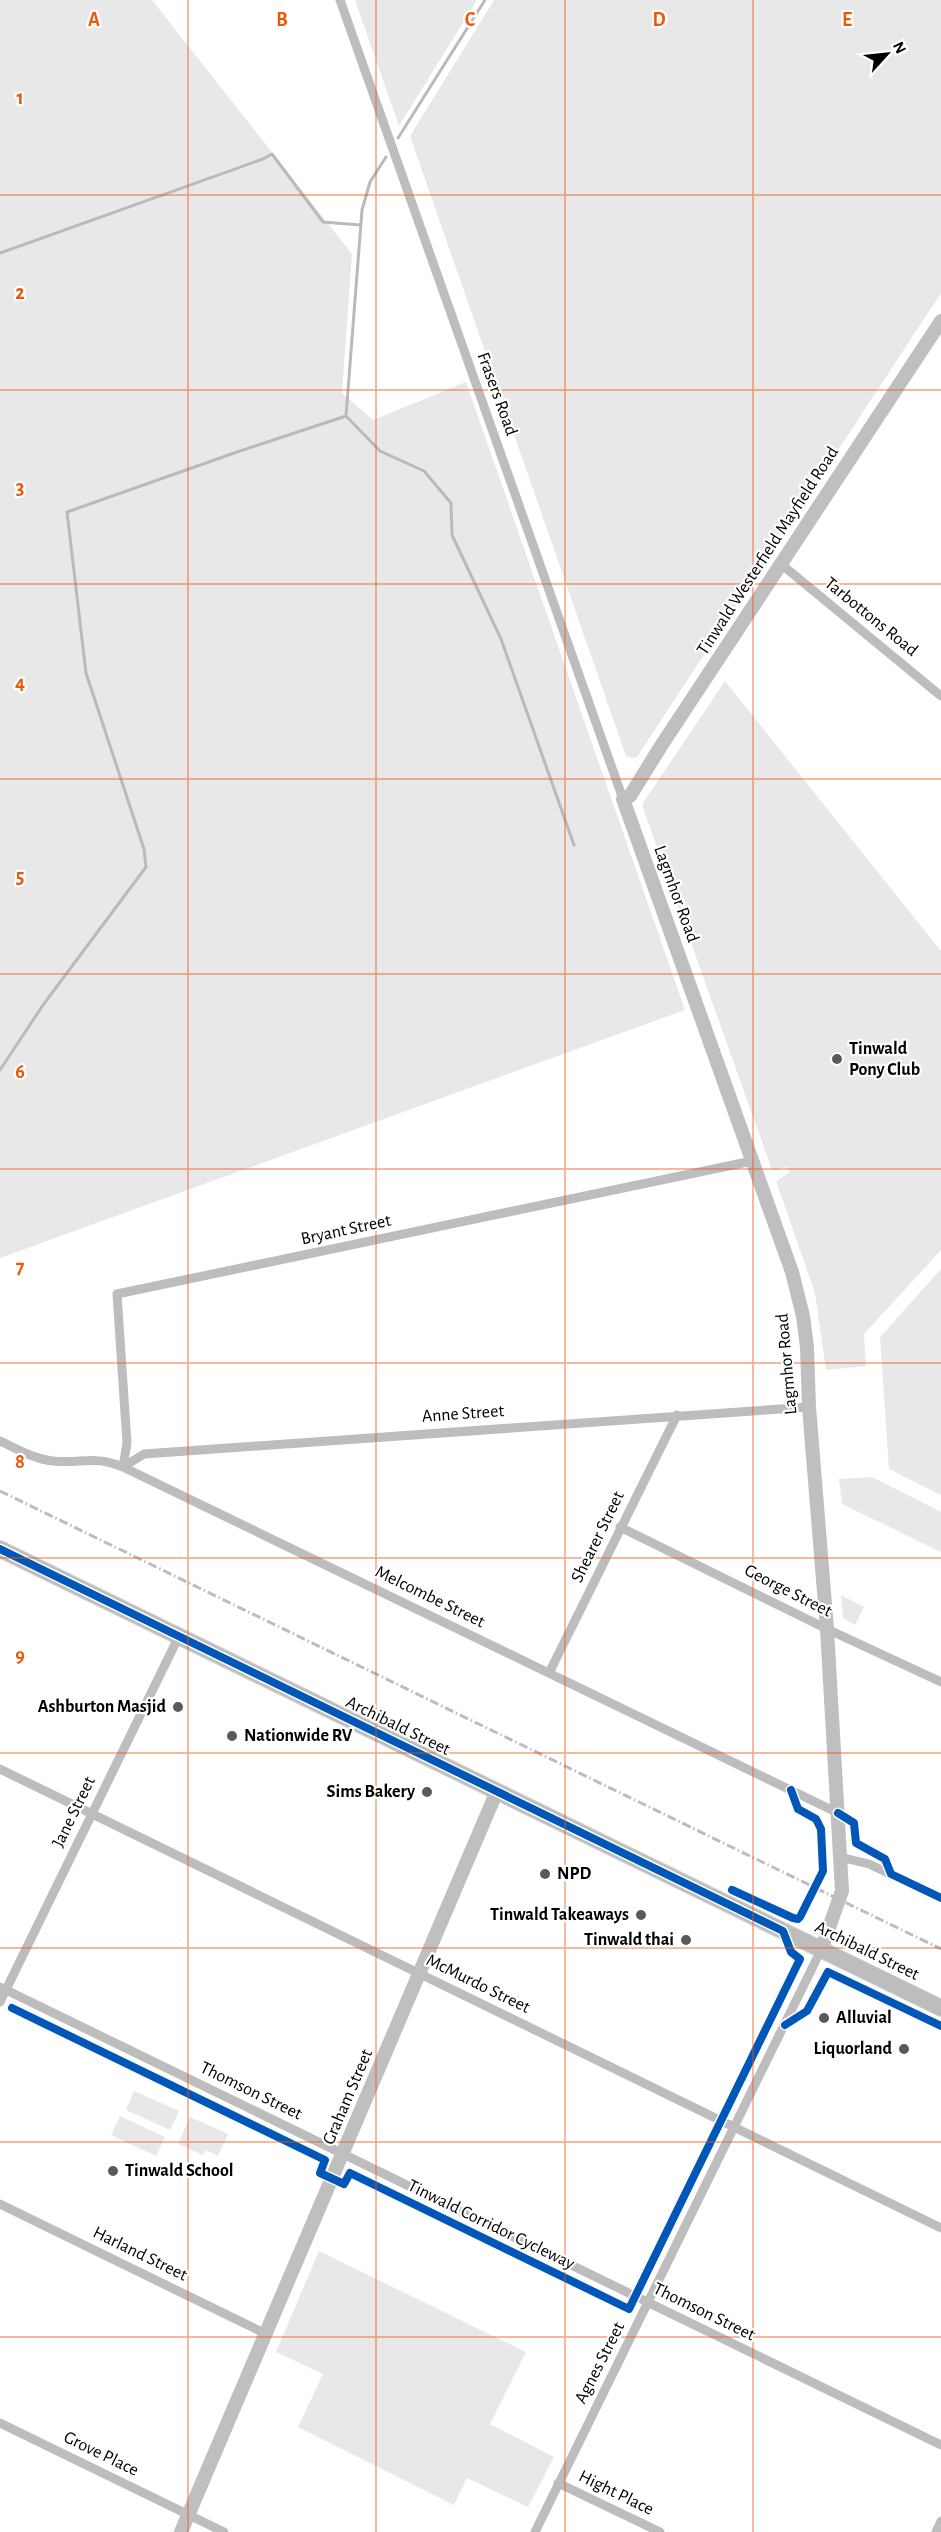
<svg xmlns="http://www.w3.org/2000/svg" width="941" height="2532" font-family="'Alegreya Sans',sans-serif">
<rect width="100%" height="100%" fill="#fff"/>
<!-- green -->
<path fill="#e8e8e8" d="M 0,0 L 152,0 L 352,254 L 342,393 L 373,420 L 466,382 L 685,1010 L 0,1258 Z
M 355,0 L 477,0 L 399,126 Z
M 494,0 L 941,0 L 941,293 L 637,757 L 632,758 L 626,756 L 410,136 Z
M 725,681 L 941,951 L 941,1250 L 864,1334 L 866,1366 L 826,1370 L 815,1293 L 776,1181 L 790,1172 L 787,1167 L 772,1170 L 643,808 L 643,803 Z
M 941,1269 L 941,1495 L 889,1469 L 880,1337 Z
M 872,1477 L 941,1512 L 941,1552 L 842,1504 L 839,1479 Z
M 841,1595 L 864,1607 L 855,1625 L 843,1618 Z
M 134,2091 L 179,2111 L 170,2130 L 126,2110 Z
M 120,2116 L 165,2137 L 156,2156 L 111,2135 Z
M 190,2117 L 228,2134 L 218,2156 L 206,2150 L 203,2155 L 178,2144 Z
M 319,2251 L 526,2352 L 490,2424 L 554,2457 L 528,2507 L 467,2478 L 454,2505 L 298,2427 L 323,2374 L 276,2352 Z"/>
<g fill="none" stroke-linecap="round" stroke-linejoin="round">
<!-- stream -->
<path stroke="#bababa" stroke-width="3" d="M 398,138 L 485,0
M 0,253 L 263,159 L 272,154 L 323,222 L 360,225
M 346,416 L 380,451 L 424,471 L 451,503 L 452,535 L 501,639 L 574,845
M 0,1070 L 43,1005 L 146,867 L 144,849 L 86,673 L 67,512 L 237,452 L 346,416 L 362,210 L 370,182 L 386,157"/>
<!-- highway casing -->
<g stroke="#dbdbdb" stroke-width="18">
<path id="highway" d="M 0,1549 L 941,2008"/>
</g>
<!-- street -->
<path stroke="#bdbdbd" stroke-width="9" d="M 340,0 L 623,799
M 781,564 L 941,696
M 0,1441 C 17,1449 34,1459 53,1461 C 82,1464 94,1455 123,1467 L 838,1813
M 123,1467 L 127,1443 L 117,1294 L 752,1161
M 123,1467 L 144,1454 L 809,1407
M 620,1527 L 827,1629 L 941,1682
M 549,1673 L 677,1415
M 0,1769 L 941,2228
M 840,1857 L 869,1864 L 941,1898
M 0,1987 L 941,2445
M 0,2002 L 179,1636
M 0,2204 L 266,2334
M 0,2423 L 224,2532
M 558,2483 L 660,2532
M 535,2532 L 821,1950
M 936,2532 L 941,2521"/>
<!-- secondary -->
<path stroke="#bfbfbf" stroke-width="14" d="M 821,1950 L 842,1891 L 827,1629 L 809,1407 L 807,1347 L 803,1316 L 792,1272 L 623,799 L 630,796 L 661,746 L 941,321
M 181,2532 L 497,1791"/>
<!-- highway -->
<use href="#highway" stroke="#bdbdbd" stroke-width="16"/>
<!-- rail -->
<path stroke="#bdbdbd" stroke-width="3" stroke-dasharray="9 3 1.5 3" stroke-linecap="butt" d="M 0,1491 L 941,1949"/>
<!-- cycleway casing -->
<g stroke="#fff" stroke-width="11">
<path id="cycleway" d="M 0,1549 L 783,1931 L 791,1952 L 800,1959 L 629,2309 L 350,2173 L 344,2184 L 320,2173 L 325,2160 L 12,2008
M 838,1813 L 854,1823 L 856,1843 L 885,1859 L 891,1874 L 941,1898
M 732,1890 L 793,1918 L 798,1919 L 800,1917 L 823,1871 L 821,1829 L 816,1819 L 798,1809 L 791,1790
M 785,2025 L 807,2011 L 828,1972 L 941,2026"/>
</g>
<!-- cycleway -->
<use href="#cycleway" stroke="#0057b8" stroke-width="8"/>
</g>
<!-- grid -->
<path fill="none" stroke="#e8590c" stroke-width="1.5" stroke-opacity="0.55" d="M 188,0 L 188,2532M 376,0 L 376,2532M 565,0 L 565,2532M 753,0 L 753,2532M 0,195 L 941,195M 0,390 L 941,390M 0,584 L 941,584M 0,779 L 941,779M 0,974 L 941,974M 0,1169 L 941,1169M 0,1363 L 941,1363M 0,1558 L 941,1558M 0,1753 L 941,1753M 0,1948 L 941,1948M 0,2142 L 941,2142M 0,2337 L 941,2337"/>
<!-- markers -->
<g fill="#595959" stroke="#fff" stroke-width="2">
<circle cx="837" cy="1059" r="6"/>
<circle cx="178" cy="1707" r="6"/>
<circle cx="232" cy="1736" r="6"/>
<circle cx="427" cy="1792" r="6"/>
<circle cx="545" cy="1874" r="6"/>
<circle cx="641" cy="1915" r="6"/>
<circle cx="686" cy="1940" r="6"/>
<circle cx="824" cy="2018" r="6"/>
<circle cx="904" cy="2049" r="6"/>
<circle cx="113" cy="2171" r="6"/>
</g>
<g text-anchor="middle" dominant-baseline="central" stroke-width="4.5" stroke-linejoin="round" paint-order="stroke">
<!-- street labels -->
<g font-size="18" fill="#000" stroke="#fff">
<text transform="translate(497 394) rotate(70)">Frasers Road</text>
<text transform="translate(768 551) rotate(-57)">Tinwald Westerfield Mayfield Road</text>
<text transform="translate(871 617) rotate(39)">Tarbottons Road</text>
<text transform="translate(676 894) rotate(70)">Lagmhor Road</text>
<text transform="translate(346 1230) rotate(-12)">Bryant Street</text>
<text transform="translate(787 1364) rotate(-95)">Lagmhor Road</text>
<text transform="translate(463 1414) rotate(-4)">Anne Street</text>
<text transform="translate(598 1537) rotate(-64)">Shearer Street</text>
<text transform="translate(788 1591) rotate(27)">George Street</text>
<text transform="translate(430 1597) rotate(26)">Melcombe Street</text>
<text transform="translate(398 1726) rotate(26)">Archibald Street</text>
<text transform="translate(74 1812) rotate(-64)">Jane Street</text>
<text transform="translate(867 1951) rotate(26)">Archibald Street</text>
<text transform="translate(478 1984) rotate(26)">McMurdo Street</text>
<text transform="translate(251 2091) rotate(26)">Thomson Street</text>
<text transform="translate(348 2097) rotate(-67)">Graham Street</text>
<text transform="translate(491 2225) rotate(26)">Tinwald Corridor Cycleway</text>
<text transform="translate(140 2254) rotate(26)">Harland Street</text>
<text transform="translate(704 2312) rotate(26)">Thomson Street</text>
<text transform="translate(600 2363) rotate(-63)">Agnes Street</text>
<text transform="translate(101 2454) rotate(26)">Grove Place</text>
<text transform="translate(616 2493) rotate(26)">Hight Place</text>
</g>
<!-- poi labels -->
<g font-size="18" font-weight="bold" fill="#000" stroke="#fff" text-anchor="start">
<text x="849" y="1049">Tinwald<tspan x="849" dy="21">Pony Club</tspan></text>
<text x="166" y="1707" text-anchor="end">Ashburton Masjid</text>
<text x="244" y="1736">Nationwide RV</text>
<text x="415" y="1792" text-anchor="end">Sims Bakery</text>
<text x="557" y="1874">NPD</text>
<text x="629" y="1915" text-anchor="end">Tinwald Takeaways</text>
<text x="674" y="1940" text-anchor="end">Tinwald thai</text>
<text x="836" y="2018">Alluvial</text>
<text x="892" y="2049" text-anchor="end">Liquorland</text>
<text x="125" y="2171">Tinwald School</text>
</g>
</g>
<g font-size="20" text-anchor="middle" font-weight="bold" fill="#e8590c" stroke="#fff" stroke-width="4.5" stroke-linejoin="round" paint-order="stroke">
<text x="94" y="26">A</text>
<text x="282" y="26">B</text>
<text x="470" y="26">C</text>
<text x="659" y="26">D</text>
<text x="847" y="26">E</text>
<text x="20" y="104">1</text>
<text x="20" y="299">2</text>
<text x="20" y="494">3</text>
<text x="20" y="689">4</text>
<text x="20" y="883">5</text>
<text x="20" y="1078">6</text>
<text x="20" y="1273">7</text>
<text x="20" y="1468">8</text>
<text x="20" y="1662">9</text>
</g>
<!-- north arrow -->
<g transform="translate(887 54) rotate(63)" stroke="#ffffff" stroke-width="4.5" paint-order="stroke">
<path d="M0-4.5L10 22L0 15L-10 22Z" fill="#000000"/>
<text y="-9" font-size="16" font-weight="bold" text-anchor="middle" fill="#000000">N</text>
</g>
</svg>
